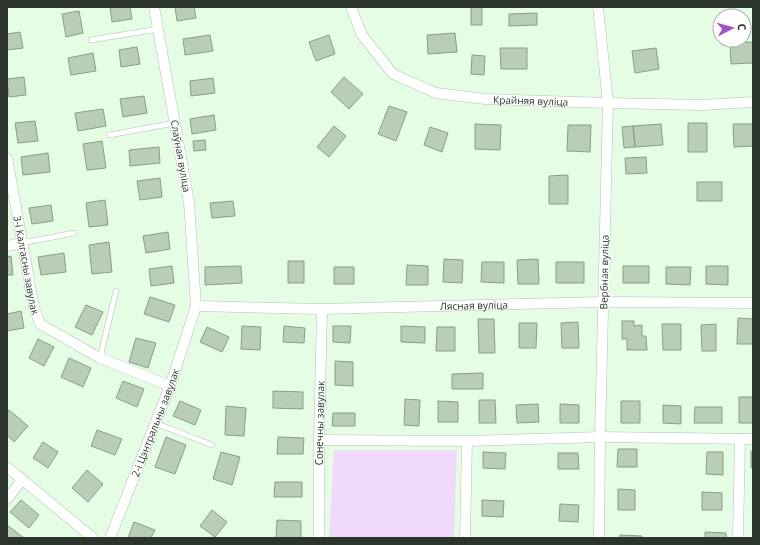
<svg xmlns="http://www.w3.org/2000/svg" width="760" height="545" font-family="'Open Sans',sans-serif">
<rect width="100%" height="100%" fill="#e6fde5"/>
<!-- green -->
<path fill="#f1d9fc" d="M 334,450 L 457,450 L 454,538 L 329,538 Z"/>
<!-- building -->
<path fill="#b8ceb7" stroke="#889e87" d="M 110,7 L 130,7 L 132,19 L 112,22 Z
M 175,7 L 194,7 L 196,18 L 177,21 Z
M 471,7 L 482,7 L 482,25 L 471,25 Z
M 79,11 L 83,33 L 66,37 L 62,14 Z
M 537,13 L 537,25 L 509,26 L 509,14 Z
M 20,32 L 23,48 L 7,50 L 7,34 Z
M 455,33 L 457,52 L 428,54 L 427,35 Z
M 210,35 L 213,51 L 185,55 L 183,39 Z
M 329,35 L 335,54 L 316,61 L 309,42 Z
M 753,42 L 753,63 L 731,64 L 730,43 Z
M 137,47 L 140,64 L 121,67 L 119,50 Z
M 500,48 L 527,48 L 527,69 L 501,69 Z
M 656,48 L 659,69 L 635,73 L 632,51 Z
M 93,53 L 96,71 L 71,75 L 68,58 Z
M 472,55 L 485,56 L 484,75 L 471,74 Z
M 24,77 L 26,95 L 9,97 L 7,79 Z
M 344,77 L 363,94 L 349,109 L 331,92 Z
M 213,78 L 215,93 L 191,96 L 190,81 Z
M 144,96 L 147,113 L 123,117 L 120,99 Z
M 389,106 L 407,112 L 396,141 L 378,134 Z
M 103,109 L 106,126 L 78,131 L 75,113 Z
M 214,115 L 216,130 L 192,134 L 190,119 Z
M 35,121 L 38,141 L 18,143 L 15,123 Z
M 688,123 L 707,123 L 707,152 L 688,152 Z
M 475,124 L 501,125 L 500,150 L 475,149 Z
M 661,124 L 663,145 L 635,147 L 633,126 Z
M 733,124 L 753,124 L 753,146 L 734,147 Z
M 568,125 L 591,125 L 590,152 L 567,151 Z
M 334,126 L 346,136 L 329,157 L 317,147 Z
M 633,126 L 635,147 L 624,148 L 622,127 Z
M 430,127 L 448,133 L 442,152 L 424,145 Z
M 205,140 L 206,150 L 194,151 L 193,141 Z
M 102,141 L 106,168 L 87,170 L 83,144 Z
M 159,147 L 160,163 L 130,166 L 129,150 Z
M 48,153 L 50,172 L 23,175 L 21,157 Z
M 646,157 L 647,173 L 626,174 L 625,158 Z
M 568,175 L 568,204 L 549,204 L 549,176 Z
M 160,178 L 162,197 L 140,200 L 137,181 Z
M 697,182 L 722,182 L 722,201 L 697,201 Z
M 105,200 L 108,225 L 89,227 L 86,203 Z
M 233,201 L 235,216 L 212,218 L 210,203 Z
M 51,205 L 53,221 L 32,224 L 29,208 Z
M 168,232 L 170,249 L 146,253 L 143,236 Z
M 109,242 L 112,272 L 92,274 L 89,245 Z
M 64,253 L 66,272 L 41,275 L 38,257 Z
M 11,256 L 13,275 L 7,275 L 7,257 Z
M 444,259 L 463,260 L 462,283 L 443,282 Z
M 538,259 L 539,284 L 518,284 L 517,260 Z
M 288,261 L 304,261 L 304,283 L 288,283 Z
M 482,262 L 504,262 L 504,283 L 481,282 Z
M 556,262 L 584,262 L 584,283 L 556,283 Z
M 407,265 L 428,266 L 428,285 L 406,285 Z
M 172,266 L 174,283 L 151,286 L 149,269 Z
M 241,266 L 242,283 L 205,285 L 205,267 Z
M 623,266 L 649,266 L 649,283 L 623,283 Z
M 706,266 L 728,266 L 728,285 L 706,284 Z
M 334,267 L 354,267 L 354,284 L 334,284 Z
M 666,267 L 691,267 L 690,285 L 666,284 Z
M 150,297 L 175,305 L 169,322 L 144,314 Z
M 86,305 L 103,312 L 92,335 L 75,327 Z
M 21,311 L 24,328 L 7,331 L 7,314 Z
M 738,318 L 753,319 L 753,344 L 737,344 Z
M 478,319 L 494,319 L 495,353 L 479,353 Z
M 622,321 L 634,321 L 634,326 L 642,325 L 642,336 L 646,336 L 647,350 L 627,350 L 627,339 L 622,339 Z
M 578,322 L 579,348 L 562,348 L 561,323 Z
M 519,323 L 537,323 L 536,348 L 519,348 Z
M 662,324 L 681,324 L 681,350 L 663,350 Z
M 716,324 L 716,351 L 702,351 L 701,325 Z
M 242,326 L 261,327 L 260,350 L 241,349 Z
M 284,326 L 305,328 L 304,343 L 283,342 Z
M 333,326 L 351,326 L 350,343 L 333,342 Z
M 401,326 L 425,327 L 425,343 L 401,342 Z
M 207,327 L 229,337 L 222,352 L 200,342 Z
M 437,327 L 455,327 L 455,351 L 436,351 Z
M 136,338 L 156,343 L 148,368 L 129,362 Z
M 38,339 L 54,347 L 44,366 L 29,358 Z
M 69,358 L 91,368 L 83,387 L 61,377 Z
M 335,361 L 353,362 L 353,386 L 335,385 Z
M 483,373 L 483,389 L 452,389 L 452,374 Z
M 123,381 L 144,389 L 137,407 L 116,398 Z
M 273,391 L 303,392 L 303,409 L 273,408 Z
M 739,397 L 753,397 L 753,423 L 739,423 Z
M 405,399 L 420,400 L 419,426 L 404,425 Z
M 479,400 L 495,400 L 496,423 L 479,423 Z
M 180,401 L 201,410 L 195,425 L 173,416 Z
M 438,401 L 458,402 L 458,422 L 438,422 Z
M 621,401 L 640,401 L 640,423 L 621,423 Z
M 538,404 L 539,422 L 517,423 L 516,405 Z
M 560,404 L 579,405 L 579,423 L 560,423 Z
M 663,405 L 681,406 L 681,424 L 663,423 Z
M 226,406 L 246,408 L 244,436 L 225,435 Z
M 695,407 L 722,407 L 722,423 L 694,423 Z
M 9,410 L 28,426 L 14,442 L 7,435 L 7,413 Z
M 333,413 L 355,413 L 355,426 L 332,426 Z
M 97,430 L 122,439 L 115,455 L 91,446 Z
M 166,437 L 186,445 L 175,474 L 155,467 Z
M 278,437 L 304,438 L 303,454 L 277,454 Z
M 43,442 L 58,452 L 48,468 L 33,458 Z
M 618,449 L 637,449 L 637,467 L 617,467 Z
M 751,451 L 753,451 L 753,468 L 751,468 Z
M 221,452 L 240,457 L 232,485 L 213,479 Z
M 483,452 L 506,453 L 505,469 L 483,468 Z
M 707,452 L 723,452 L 723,475 L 706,474 Z
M 558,453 L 578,453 L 579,469 L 558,469 Z
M 87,470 L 103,484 L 88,502 L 72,488 Z
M 275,482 L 302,482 L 302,497 L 274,497 Z
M 618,489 L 635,490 L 635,510 L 618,510 Z
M 702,492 L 722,493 L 722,510 L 702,510 Z
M 21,500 L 39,515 L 29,528 L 10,512 Z
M 482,500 L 504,501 L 503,517 L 482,516 Z
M 560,504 L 579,505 L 578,522 L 559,521 Z
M 212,510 L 227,522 L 215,537 L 200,526 Z
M 277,520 L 301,521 L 301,538 L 276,538 Z
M 134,522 L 155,530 L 151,538 L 128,538 Z
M 7,525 L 24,538 L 7,538 Z
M 705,532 L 726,533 L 726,538 L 705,538 Z
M 620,535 L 642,536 L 642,538 L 620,538 Z"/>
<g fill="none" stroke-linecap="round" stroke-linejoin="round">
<!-- lane casing -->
<g stroke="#afc5ae" stroke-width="6">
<path id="lane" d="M 91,40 L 158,29
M 109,135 L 175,123
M 22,243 L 74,233
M 100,358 L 116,291
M 155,423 L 212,445"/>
</g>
<!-- street casing -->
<g stroke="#afc5ae" stroke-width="11">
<g id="street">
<path id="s1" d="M 351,7 L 362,35 L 393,74 L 436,93 L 485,99 L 608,103 L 702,105 L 753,102"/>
<path d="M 598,7 L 608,103 L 600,437 L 599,538"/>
<path id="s2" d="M 7,158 L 34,307 L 40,324 L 100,358 L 170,386"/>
<path d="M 7,246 L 22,243"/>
<path id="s3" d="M 196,306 L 322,309 L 603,302 L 753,303"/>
<path d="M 319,440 L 467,441 L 600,437 L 753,439"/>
<path d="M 7,467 L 93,538"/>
<path d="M 7,499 L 22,480"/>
<path id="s4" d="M 110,538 L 170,386 L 196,306 L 189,202 L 154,7"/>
<path id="s5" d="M 319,538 L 319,440 L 322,309"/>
<path d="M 465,538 L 467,441"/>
<path d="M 738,538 L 740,439"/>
</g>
</g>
<!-- lane -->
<use href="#lane" stroke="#fff" stroke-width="5"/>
<!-- street -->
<use href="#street" stroke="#fff" stroke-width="10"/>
</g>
<g text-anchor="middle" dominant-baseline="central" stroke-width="3" stroke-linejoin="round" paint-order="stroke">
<!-- street labels -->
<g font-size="10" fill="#2c352c" stroke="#fff">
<text stroke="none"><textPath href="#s1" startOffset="222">Крайняя вуліца</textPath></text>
<text transform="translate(181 156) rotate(80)">Слаўная вуліца</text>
<text stroke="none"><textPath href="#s2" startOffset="109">3-і Калгасны завулак</textPath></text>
<text transform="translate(604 272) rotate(-89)">Вербная вуліца</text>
<text stroke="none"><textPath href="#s3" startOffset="278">Лясная вуліца</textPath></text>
<text stroke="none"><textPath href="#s4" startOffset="124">2-і Цэнтральны завулак</textPath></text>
<text stroke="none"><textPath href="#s5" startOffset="115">Сонечны завулак</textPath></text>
</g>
</g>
<!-- border -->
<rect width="760" height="545" fill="none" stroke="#2c352c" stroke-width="16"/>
<!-- north arrow -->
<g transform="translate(732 28) rotate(84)"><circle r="19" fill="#ffffff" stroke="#abaeab"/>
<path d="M0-3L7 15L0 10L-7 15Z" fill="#a253c3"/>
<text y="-6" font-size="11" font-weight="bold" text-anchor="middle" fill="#2c352c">С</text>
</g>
</svg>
